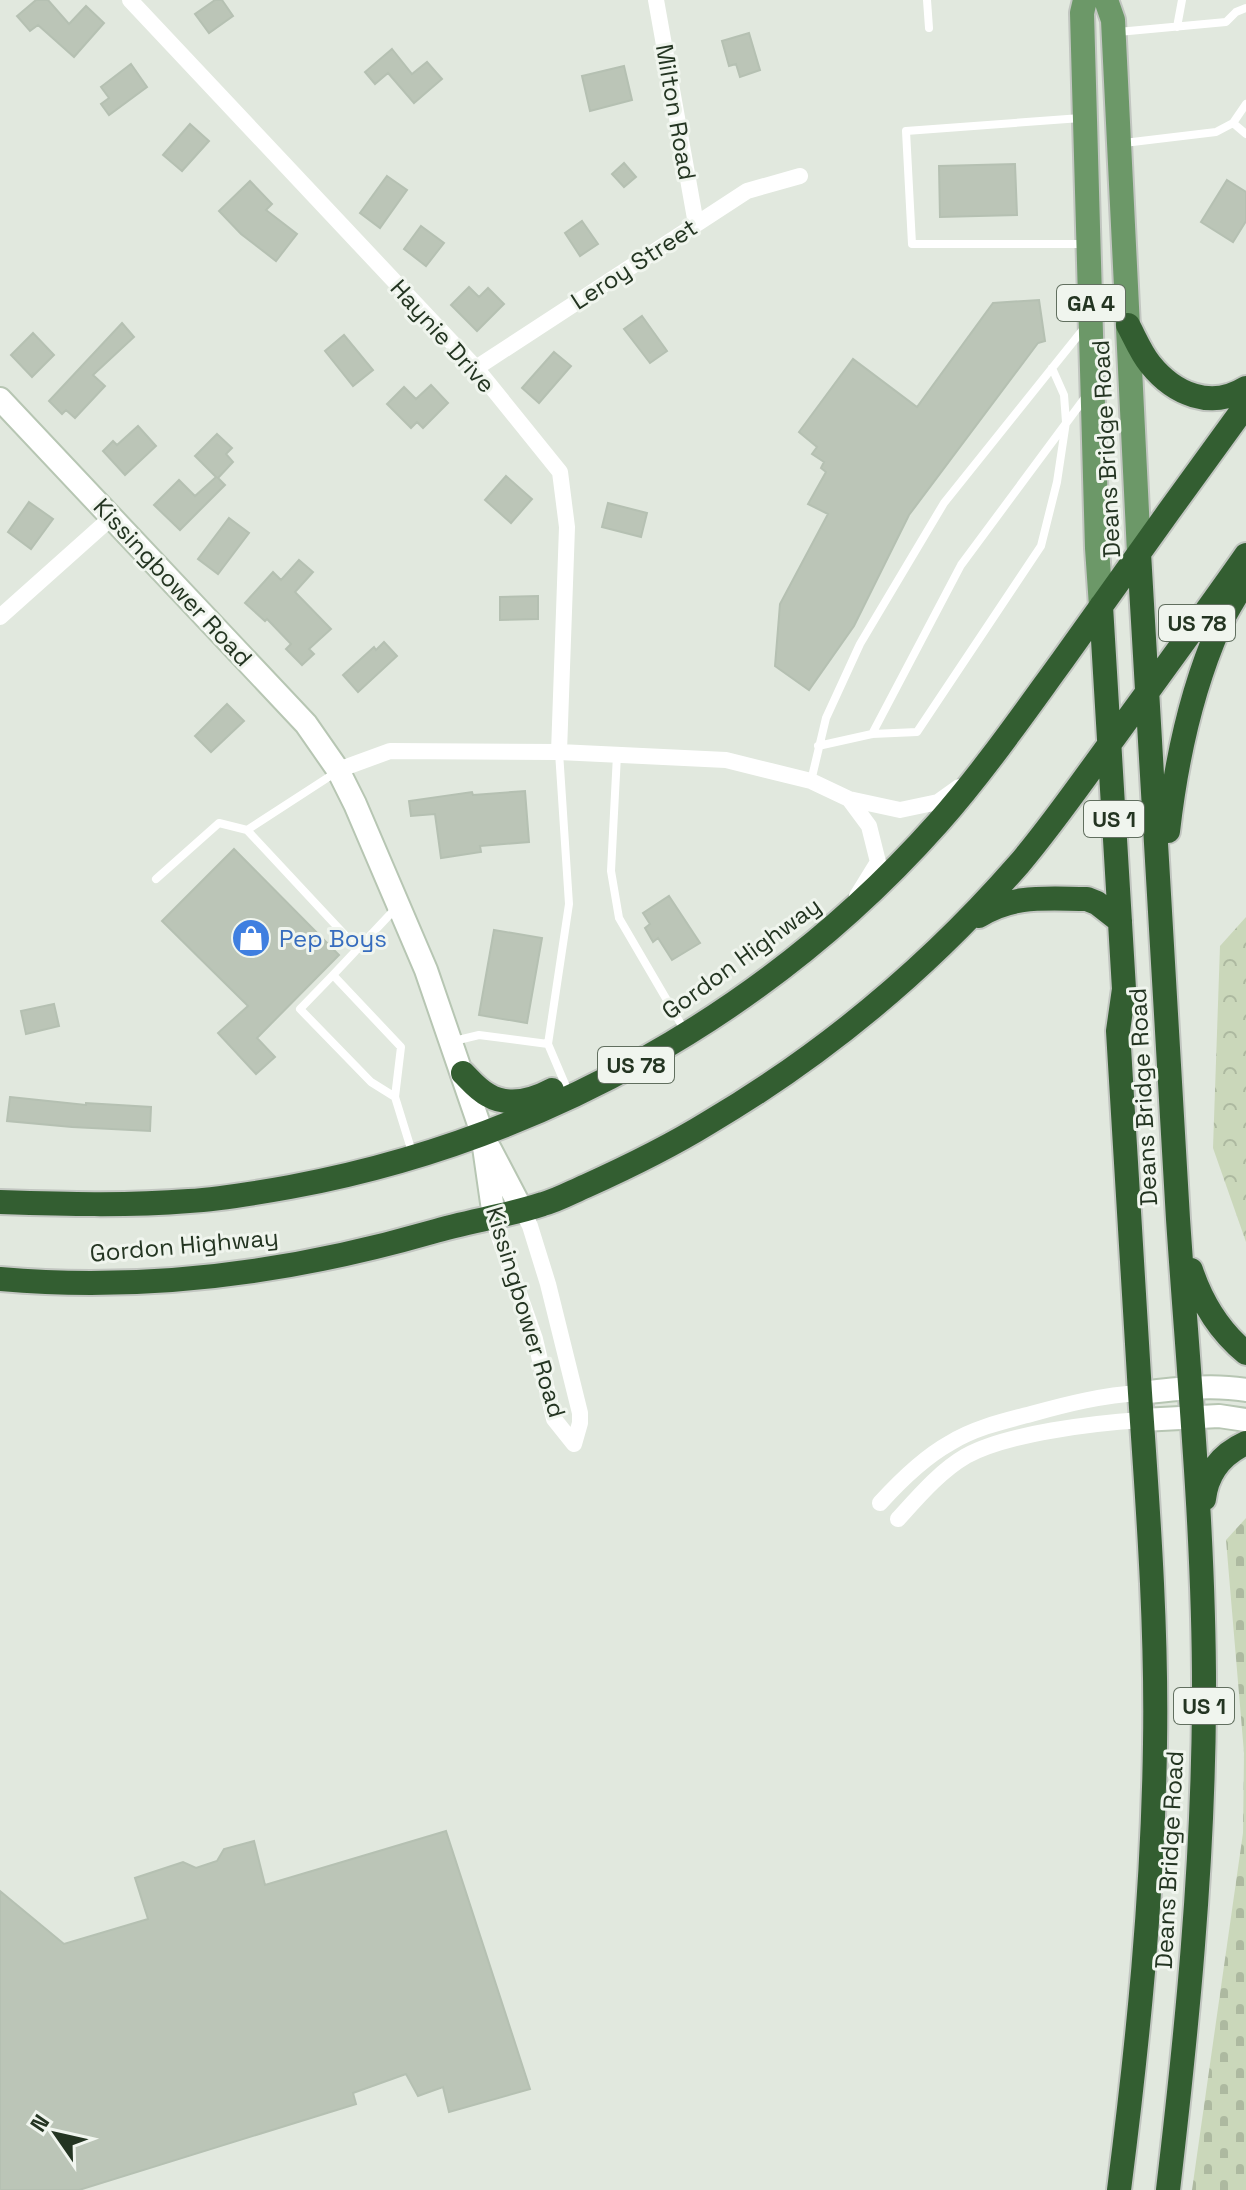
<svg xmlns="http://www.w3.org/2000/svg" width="1246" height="2190" font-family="'Space Grotesk',sans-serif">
<defs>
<pattern id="forest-crowns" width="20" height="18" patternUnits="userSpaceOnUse" patternTransform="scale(2)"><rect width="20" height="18" fill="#cad7ba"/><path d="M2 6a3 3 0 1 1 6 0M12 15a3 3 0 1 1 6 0" fill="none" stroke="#adb9a0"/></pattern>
<pattern id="cemetery-stones" width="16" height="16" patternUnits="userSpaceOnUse" patternTransform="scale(2)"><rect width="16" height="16" fill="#cad7ba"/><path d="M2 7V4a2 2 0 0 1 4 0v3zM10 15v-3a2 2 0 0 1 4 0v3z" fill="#adb9a0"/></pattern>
</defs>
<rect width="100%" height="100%" fill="#e1e8de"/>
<!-- forest -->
<path fill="url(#forest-crowns)" d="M 1246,917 L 1246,1242 L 1213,1148 L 1220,946 Z"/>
<!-- cemetery -->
<path fill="url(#cemetery-stones)" d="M 1246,1518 L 1246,2190 L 1192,2190 L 1243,1833 L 1244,1753 L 1226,1540 Z"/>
<!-- building -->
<path fill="#bbc5b7" stroke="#b5c0b2" stroke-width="2" d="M 36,0 L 48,0 L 69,24 L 86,6 L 104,23 L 74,57 L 38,25 L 30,31 L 17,16 Z
M 215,0 L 222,0 L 233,16 L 209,33 L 195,14 Z
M 749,33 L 760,70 L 740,77 L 736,64 L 729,66 L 722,41 Z
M 392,49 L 412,74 L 427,62 L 442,79 L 414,103 L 388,73 L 375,84 L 365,72 Z
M 131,64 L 147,87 L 109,115 L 101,104 L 109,98 L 101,87 Z
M 624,66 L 632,100 L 590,111 L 582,76 Z
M 190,124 L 209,141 L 182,171 L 163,155 Z
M 624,163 L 636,177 L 624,187 L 612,174 Z
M 1015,164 L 1017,215 L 940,217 L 939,166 Z
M 387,176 L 407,190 L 380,228 L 360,213 Z
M 1227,180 L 1246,192 L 1246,221 L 1233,242 L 1201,222 Z
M 250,181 L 272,204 L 266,210 L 297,234 L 276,261 L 241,234 L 219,211 Z
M 582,221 L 598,244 L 580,256 L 565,233 Z
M 421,226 L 444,243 L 426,266 L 404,249 Z
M 469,287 L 479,297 L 488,288 L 504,304 L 477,331 L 451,305 Z
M 1039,300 L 1045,341 L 1038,343 L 909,515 L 854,626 L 809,690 L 775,666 L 780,604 L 828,514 L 808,504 L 826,472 L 821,468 L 824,462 L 812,454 L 817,447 L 799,432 L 853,359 L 917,407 L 993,303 Z
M 642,316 L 667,351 L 650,363 L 624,329 Z
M 122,323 L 134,337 L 93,375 L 105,386 L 75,418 L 66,410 L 62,414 L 49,401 Z
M 33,333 L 54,355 L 32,377 L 11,355 Z
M 344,335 L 373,370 L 353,386 L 325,351 Z
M 554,352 L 571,366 L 539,403 L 522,388 Z
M 431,385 L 448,403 L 423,428 L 417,422 L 411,428 L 387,404 L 404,387 L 416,399 Z
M 138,426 L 156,446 L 125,475 L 103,451 L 113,441 L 117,445 Z
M 217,434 L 232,448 L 226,454 L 233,462 L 218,478 L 225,485 L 180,530 L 154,505 L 179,480 L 195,496 L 216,477 L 195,456 Z
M 506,476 L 532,499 L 511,523 L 485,500 Z
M 29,502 L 53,519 L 31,549 L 8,532 Z
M 608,503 L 647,513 L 641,537 L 602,527 Z
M 229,518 L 249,533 L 218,574 L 198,559 Z
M 299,560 L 313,572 L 295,592 L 331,629 L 309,649 L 314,654 L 302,665 L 286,649 L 291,644 L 267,619 L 265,621 L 245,603 L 273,572 L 281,580 Z
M 538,596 L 538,619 L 500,620 L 500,597 Z
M 384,642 L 397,656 L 358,692 L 343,675 L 374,647 L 376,650 Z
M 227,704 L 244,721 L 211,752 L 195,736 Z
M 525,791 L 529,842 L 480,846 L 481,852 L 441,858 L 435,814 L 411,816 L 409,801 L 472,792 L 473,795 Z
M 234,849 L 339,955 L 257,1038 L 275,1057 L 256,1074 L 218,1033 L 248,1006 L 162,921 Z
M 669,896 L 700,943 L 672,960 L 658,938 L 653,942 L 645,928 L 650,924 L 643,913 Z
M 494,930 L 542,938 L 527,1023 L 479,1015 Z
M 54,1004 L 59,1026 L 26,1034 L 21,1011 Z
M 10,1097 L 86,1105 L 86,1103 L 151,1107 L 150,1131 L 72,1127 L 7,1121 Z
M 446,1831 L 530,2089 L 449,2112 L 443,2087 L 418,2096 L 406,2074 L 353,2093 L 356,2104 L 79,2190 L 0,2190 L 0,1891 L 64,1944 L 148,1919 L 135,1878 L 183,1862 L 196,1868 L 217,1861 L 224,1849 L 254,1841 L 265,1885 Z"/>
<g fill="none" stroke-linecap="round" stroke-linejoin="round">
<!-- secondary casing -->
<g stroke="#b7c6b3" stroke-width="26">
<path id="secondary" d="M 0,399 L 306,724 L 338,770 L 355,804 L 426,970 L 482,1133 L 494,1217
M 490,1149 L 522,1210
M 1140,1393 C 1176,1389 1211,1384 1246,1390
M 1142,1420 L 1219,1416 L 1246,1420"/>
</g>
<!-- primary casing -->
<g stroke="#c2c6c1" stroke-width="28">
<path id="primary" d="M 1085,0 L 1082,13 L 1097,548 L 1101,606
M 1106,0 L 1113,20 L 1139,553"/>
</g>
<!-- highway casing -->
<g stroke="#c2c6c1" stroke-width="28">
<path id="highway" d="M 1128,325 C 1135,338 1141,353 1150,364 C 1174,394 1211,410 1246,388
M 1139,553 C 1154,775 1163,997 1178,1219 C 1189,1381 1205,1543 1204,1705 C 1203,1868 1187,2029 1168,2190
M 1101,606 L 1124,989 L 1118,1031 C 1126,1152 1132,1273 1140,1393 C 1148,1510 1157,1627 1155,1744 C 1153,1894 1138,2042 1119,2190
M 1168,831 C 1176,762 1191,691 1219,627 C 1226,611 1237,595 1246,579
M 979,916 C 1013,894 1048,899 1087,899 L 1097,903 L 1120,921
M 463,1073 C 470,1080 478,1090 488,1095 C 508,1107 533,1100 552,1090
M 0,1202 C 63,1204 126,1206 189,1201 C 223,1199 257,1193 290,1187 C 539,1141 769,1013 938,823 C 983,772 1022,716 1062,661 C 1123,575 1184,490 1246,405
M 1191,1270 C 1202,1303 1219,1331 1246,1353
M 0,1279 C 145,1292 293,1272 432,1232 C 469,1221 507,1216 543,1204 C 558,1200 572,1192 586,1186 C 628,1167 669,1147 708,1123 C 825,1054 930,966 1019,864 C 1052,825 1081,783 1111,742 C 1156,680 1202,618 1246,555
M 1204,1499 C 1207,1472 1222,1454 1246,1443"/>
</g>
<!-- lane -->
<path stroke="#fff" stroke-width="8" d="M 927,0 L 929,28
M 1177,27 L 1182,0
M 1118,32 L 1226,22 L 1236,12 L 1246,8
M 1081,118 L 906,131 L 912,244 L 1086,244
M 1233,123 L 1246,134
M 1124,143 L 1216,132 L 1233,123 L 1246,104
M 872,734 L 961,565 L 1087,395
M 818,746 L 872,734 L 917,732 L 1041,546 L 1057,482 L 1066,422 L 1064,395 L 1052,368
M 559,752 L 569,904 L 548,1044 L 565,1084
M 617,755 L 611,871 L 619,918 L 685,1031
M 338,771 L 247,830 L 358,949
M 811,781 L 826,718 L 860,644 L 944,503 L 1085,327
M 156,879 L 219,823 L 247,830
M 396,908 L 333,975 L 401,1047 L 395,1097 L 412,1152
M 333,975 L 300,1009 L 371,1082 L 395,1097
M 454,1041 L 479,1035 L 548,1044"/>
<!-- street -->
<path stroke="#fff" stroke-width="16" d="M 130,0 L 476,368 L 560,472 L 567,527 L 559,752
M 656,0 L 696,224
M 476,368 L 747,191 L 800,176
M 0,617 L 112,517
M 338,770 L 390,751 L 559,752 L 726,760 L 811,781 L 849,799 L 900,810 L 938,802 L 959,787
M 849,799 L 869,826 L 878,862 L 857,896
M 522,1210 L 530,1226 L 548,1284 L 580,1413 L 580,1423 L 574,1444
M 494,1217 L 496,1228 L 535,1339 L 554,1419 L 574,1444
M 880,1503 C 900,1481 923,1458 950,1443 C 974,1428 1004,1421 1031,1414 C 1067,1404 1103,1395 1140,1393
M 898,1519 C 918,1497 940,1471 966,1456 C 1008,1433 1095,1423 1142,1420"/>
<!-- secondary -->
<use href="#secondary" stroke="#fff" stroke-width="22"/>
<!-- primary -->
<use href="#primary" stroke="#6c9868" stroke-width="24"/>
<!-- highway -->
<use href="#highway" stroke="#335e31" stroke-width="24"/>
</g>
<!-- icons -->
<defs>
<g id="shop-disc" transform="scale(2)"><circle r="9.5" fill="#3f7fe0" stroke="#f0f5ee"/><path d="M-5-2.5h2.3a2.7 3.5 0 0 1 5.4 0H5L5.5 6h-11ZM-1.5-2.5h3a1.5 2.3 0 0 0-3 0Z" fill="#fff"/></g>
</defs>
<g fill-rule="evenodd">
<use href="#shop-disc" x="251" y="938"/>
</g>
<g text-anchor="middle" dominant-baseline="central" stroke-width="6" stroke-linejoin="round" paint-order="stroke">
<!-- shield labels -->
<g fill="#f0f5ee" stroke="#616f5f" stroke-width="2">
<rect x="1057" y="285" width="68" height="36" rx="6"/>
<rect x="1159" y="605" width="76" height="36" rx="6"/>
<rect x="1084" y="801" width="60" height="36" rx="6"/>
<rect x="598" y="1047" width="76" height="36" rx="6"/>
<rect x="1174" y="1688" width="60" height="36" rx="6"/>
</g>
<g font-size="22" font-weight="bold" fill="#243522">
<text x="1091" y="303">GA 4</text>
<text x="1197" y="623">US 78</text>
<text x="1114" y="819">US 1</text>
<text x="636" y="1065">US 78</text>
<text x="1204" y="1706">US 1</text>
</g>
<!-- street labels -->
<g font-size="24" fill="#243522" stroke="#f0f5ee">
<text transform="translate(676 112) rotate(80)">Milton Road</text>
<text transform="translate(634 264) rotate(-33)">Leroy Street</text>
<text transform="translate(443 336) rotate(48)">Haynie Drive</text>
<text transform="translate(1106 449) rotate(-93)">Deans Bridge Road</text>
<text transform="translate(173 582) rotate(47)">Kissingbower Road</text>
<text transform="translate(741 958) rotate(-36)">Gordon Highway</text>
<text transform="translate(1143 1097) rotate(-93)">Deans Bridge Road</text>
<text transform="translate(184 1245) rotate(-5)">Gordon Highway</text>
<text transform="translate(526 1312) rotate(73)">Kissingbower Road</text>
<text transform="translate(1169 1860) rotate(-87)">Deans Bridge Road</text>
</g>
<!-- shop labels -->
<g font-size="24" fill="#366cbe" stroke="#f0f5ee" text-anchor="start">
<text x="279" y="938">Pep Boys</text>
</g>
</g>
<!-- north arrow -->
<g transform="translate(56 2134) rotate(304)" stroke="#f0f5ee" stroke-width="6" paint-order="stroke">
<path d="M0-6L14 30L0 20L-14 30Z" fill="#243522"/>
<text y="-12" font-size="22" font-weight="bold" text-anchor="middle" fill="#243522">N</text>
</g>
</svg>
